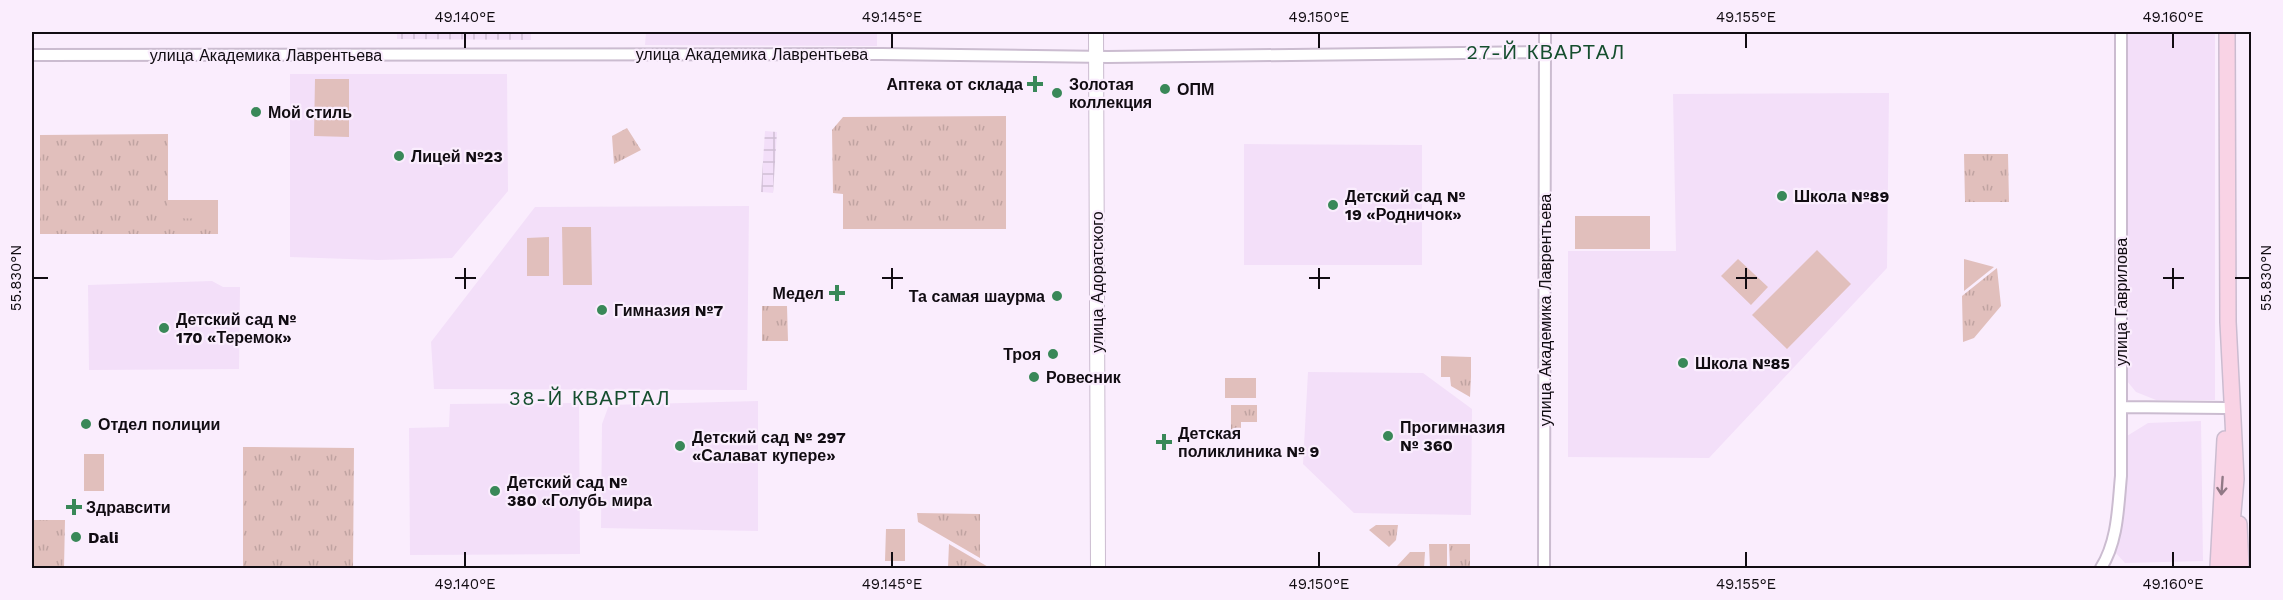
<svg xmlns="http://www.w3.org/2000/svg" width="2283" height="600" font-family="'Work Sans',sans-serif">
<defs>
<pattern id="industrial-grid" width="8" height="8" patternUnits="userSpaceOnUse" patternTransform="scale(1.5)"><rect width="8" height="8" fill="#f3dff9"/><path d="M0 4h8M4 0v8" fill="none" stroke="#cfbed4"/></pattern>
<pattern id="park-tufts" width="24" height="20" patternUnits="userSpaceOnUse" patternTransform="scale(1.5)"><rect width="24" height="20" fill="#e1bfbc"/><path d="M3 7l-1-3M5 7V3M7 7l1-3M15 17l-1-3M17 17v-4M19 17l1-3" fill="none" stroke="#c0a3a1"/></pattern>
</defs>
<rect width="100%" height="100%" fill="#faedfd"/>
<!-- built -->
<path fill="#f3dff9" d="M 646,32 L 877,32 L 877,46 L 645,45 Z
M 2127,32 L 2215,32 L 2215,400 L 2156,400 L 2136,392 L 2127,381 L 2125,367 Z
M 290,74 L 507,74 L 508,191 L 452,258 L 378,260 L 290,257 Z
M 1889,93 L 1887,268 L 1709,458 L 1568,457 L 1568,251 L 1676,251 L 1673,94 Z
M 1244,144 L 1422,145 L 1422,265 L 1244,265 Z
M 749,206 L 747,390 L 434,389 L 431,342 L 535,207 Z
M 212,281 L 223,287 L 240,287 L 239,369 L 89,370 L 88,285 Z
M 1308,372 L 1423,373 L 1472,409 L 1471,515 L 1354,513 L 1303,464 Z
M 758,401 L 758,531 L 601,528 L 602,424 L 609,405 Z
M 579,403 L 580,554 L 410,555 L 409,428 L 449,427 L 450,404 Z
M 2201,421 L 2203,561 L 2125,563 L 2115,552 L 2125,501 L 2127,436 L 2148,423 Z"/>
<!-- industrial -->
<path fill="url(#industrial-grid)" d="M 397,32 L 531,32 L 531,40 L 397,39 Z
M 765,131 L 777,132 L 773,193 L 761,192 Z"/>
<!-- grass -->
<path fill="#e1bfbc" d="M 315,79 L 349,79 L 349,137 L 314,136 Z
M 168,200 L 218,200 L 218,219 L 168,219 Z
M 1575,216 L 1650,216 L 1650,249 L 1575,249 Z
M 562,227 L 591,227 L 592,285 L 563,285 Z
M 549,237 L 549,276 L 527,276 L 527,238 Z
M 1817,250 L 1851,284 L 1787,349 L 1752,315 Z
M 1738,259 L 1768,287 L 1751,305 L 1721,276 Z
M 1964,259 L 1994,267 L 1964,291 Z
M 1441,356 L 1471,357 L 1471,377 L 1441,377 Z
M 1225,378 L 1256,378 L 1256,398 L 1225,398 Z
M 84,454 L 104,454 L 104,491 L 84,491 Z
M 886,529 L 905,529 L 905,561 L 885,561 Z
M 1429,544 L 1447,544 L 1447,568 L 1430,568 Z
M 1410,552 L 1425,552 L 1424,568 L 1400,568 L 1397,566 Z"/>
<!-- park -->
<path fill="url(#park-tufts)" d="M 1006,116 L 1006,229 L 843,229 L 843,194 L 833,193 L 832,130 L 843,117 Z
M 627,128 L 641,150 L 614,164 L 612,136 Z
M 168,134 L 168,218 L 218,219 L 218,234 L 40,234 L 40,135 Z
M 1964,154 L 2008,154 L 2009,202 L 1965,202 Z
M 1997,268 L 2001,306 L 1974,338 L 1963,342 L 1962,296 Z
M 762,306 L 787,306 L 788,341 L 762,341 Z
M 1450,377 L 1471,377 L 1470,397 L 1451,386 Z
M 1231,405 L 1257,405 L 1257,422 L 1241,422 L 1241,440 L 1231,440 Z
M 243,447 L 354,448 L 353,568 L 243,568 Z
M 917,513 L 980,514 L 980,558 L 918,522 Z
M 32,520 L 65,520 L 64,568 L 32,568 Z
M 1376,525 L 1398,525 L 1396,540 L 1389,547 L 1369,530 Z
M 949,544 L 990,568 L 948,567 Z
M 1449,544 L 1470,544 L 1470,566 L 1450,567 Z"/>
<g fill="none" stroke-linecap="round" stroke-linejoin="round">
<!-- minor casing -->
<g stroke="#cbbcd0" stroke-width="14">
<path id="minor" d="M 32,55 L 881,54 L 1108,57 L 1545,52
M 2121,407 L 2225,408
M 1544,568 L 1545,32
M 2101,568 C 2118,541 2118,507 2121,476 L 2121,32"/>
</g>
<!-- tertiary casing -->
<g stroke="#cbbcd0" stroke-width="16">
<path id="tertiary" d="M 1096,32 L 1098,568"/>
</g>
<!-- secondary casing -->
<g stroke="#cbbcd0" stroke-width="18">
<path id="secondary" d="M 2227,32 L 2228,322 L 2236,479 L 2228,568
M 2239,524 L 2241,568
M 2218,568 L 2225,439"/>
</g>
<!-- minor -->
<use href="#minor" stroke="#fff" stroke-width="10"/>
<!-- tertiary -->
<use href="#tertiary" stroke="#fff" stroke-width="14"/>
<!-- secondary -->
<use href="#secondary" stroke="#f9d3e5" stroke-width="15"/>
</g>
<!-- one-way arrows -->
<defs><path id="oneway-shaft" d="M-6 0H5M1.5-3L5.5 0L1.5 3" fill="none" stroke-width="1.6" stroke-linecap="round" stroke-linejoin="round" transform="scale(1.5)"/></defs>
<use stroke="#917986" href="#oneway-shaft" transform="translate(2222 486) rotate(94)"/>
<!-- ticks -->
<path fill="none" stroke="#110c12" stroke-width="2" d="M 465,33 L 465,48M 892,33 L 892,48M 1319,33 L 1319,48M 1746,33 L 1746,48M 2173,33 L 2173,48M 465,268 L 465,289M 892,268 L 892,289M 1319,268 L 1319,289M 1746,268 L 1746,289M 2173,268 L 2173,289M 33,278 L 48,278M 455,278 L 476,278M 882,278 L 903,278M 1309,278 L 1330,278M 1736,278 L 1757,278M 2163,278 L 2184,278M 2235,278 L 2250,278M 465,552 L 465,567M 892,552 L 892,567M 1319,552 L 1319,567M 1746,552 L 1746,567M 2173,552 L 2173,567"/>
<!-- markers -->
<g fill="#398858" stroke="#faedfd" stroke-width="2">
<path d="M1032 75h6v6h6v6h-6v6h-6v-6h-6v-6h6z"/>
<circle cx="1165" cy="89" r="6"/>
<circle cx="1057" cy="93" r="6"/>
<circle cx="256" cy="112" r="6"/>
<circle cx="399" cy="156" r="6"/>
<circle cx="1782" cy="196" r="6"/>
<circle cx="1333" cy="205" r="6"/>
<path d="M834 284h6v6h6v6h-6v6h-6v-6h-6v-6h6z"/>
<circle cx="1057" cy="296" r="6"/>
<circle cx="602" cy="310" r="6"/>
<circle cx="164" cy="328" r="6"/>
<circle cx="1053" cy="354" r="6"/>
<circle cx="1683" cy="363" r="6"/>
<circle cx="1034" cy="377" r="6"/>
<circle cx="86" cy="424" r="6"/>
<circle cx="1388" cy="436" r="6"/>
<path d="M1161 433h6v6h6v6h-6v6h-6v-6h-6v-6h6z"/>
<circle cx="680" cy="446" r="6"/>
<circle cx="495" cy="491" r="6"/>
<path d="M71 498h6v6h6v6h-6v6h-6v-6h-6v-6h6z"/>
<circle cx="76" cy="537" r="6"/>
</g>
<g text-anchor="middle" dominant-baseline="central" stroke-width="4.5" stroke-linejoin="round" paint-order="stroke">
<!-- street labels -->
<g font-size="16" fill="#110c12" stroke="#faedfd">
<text x="752" y="54">улица Академика Лаврентьева</text>
<text x="266" y="55">улица Академика Лаврентьева</text>
<text transform="translate(1097 282) rotate(-90)">улица Адоратского</text>
<text transform="translate(2121 302) rotate(-90)">улица Гаврилова</text>
<text transform="translate(1545 310) rotate(-90)">улица Академика Лаврентьева</text>
</g>
<!-- poi labels -->
<g font-size="16" font-weight="bold" fill="#110c12" stroke="#faedfd" text-anchor="start">
<text x="1023" y="84" text-anchor="end">Аптека от склада</text>
<text x="1069" y="84">Золотая<tspan x="1069" dy="18">коллекция</tspan></text>
<text x="1177" y="89">ОПМ</text>
<text x="268" y="112">Мой стиль</text>
<text x="411" y="156">Лицей №23</text>
<text x="1345" y="196">Детский сад №<tspan x="1345" dy="18">19 «Родничок»</tspan></text>
<text x="1794" y="196">Школа №89</text>
<text x="824" y="293" text-anchor="end">Медел</text>
<text x="1045" y="296" text-anchor="end">Та самая шаурма</text>
<text x="614" y="310">Гимназия №7</text>
<text x="176" y="319">Детский сад №<tspan x="176" dy="18">170 «Теремок»</tspan></text>
<text x="1041" y="354" text-anchor="end">Троя</text>
<text x="1695" y="363">Школа №85</text>
<text x="1046" y="377">Ровесник</text>
<text x="98" y="424">Отдел полиции</text>
<text x="1400" y="427">Прогимназия<tspan x="1400" dy="18">№ 360</tspan></text>
<text x="1178" y="433">Детская<tspan x="1178" dy="18">поликлиника № 9</tspan></text>
<text x="692" y="437">Детский сад № 297<tspan x="692" dy="18">«Салават купере»</tspan></text>
<text x="507" y="482">Детский сад №<tspan x="507" dy="18">380 «Голубь мира</tspan></text>
<text x="86" y="507">Здравсити</text>
<text x="88" y="537">Dali</text>
</g>
<!-- quarter labels -->
<g font-size="20" letter-spacing="1.5" fill="#154e2e" stroke="#faedfd">
<text x="1546" y="52">27-Й КВАРТАЛ</text>
<text x="590" y="398">38-Й КВАРТАЛ</text>
</g>
</g>
<!-- border -->
<rect width="2283" height="600" fill="none" stroke="#faedfd" stroke-width="66"/>
<rect x="33" y="33" width="2217" height="534" fill="none" stroke="#110c12" stroke-width="2"/>
<g font-size="15" text-anchor="middle" fill="#110c12">
<text x="465" y="22">49.140°E</text>
<text x="892" y="22">49.145°E</text>
<text x="1319" y="22">49.150°E</text>
<text x="1746" y="22">49.155°E</text>
<text x="2173" y="22">49.160°E</text>
<text transform="translate(16 278) rotate(-90)" y="5">55.830°N</text>
<text transform="translate(2266 278) rotate(-90)" y="5">55.830°N</text>
<text x="465" y="589">49.140°E</text>
<text x="892" y="589">49.145°E</text>
<text x="1319" y="589">49.150°E</text>
<text x="1746" y="589">49.155°E</text>
<text x="2173" y="589">49.160°E</text>
</g>
</svg>
